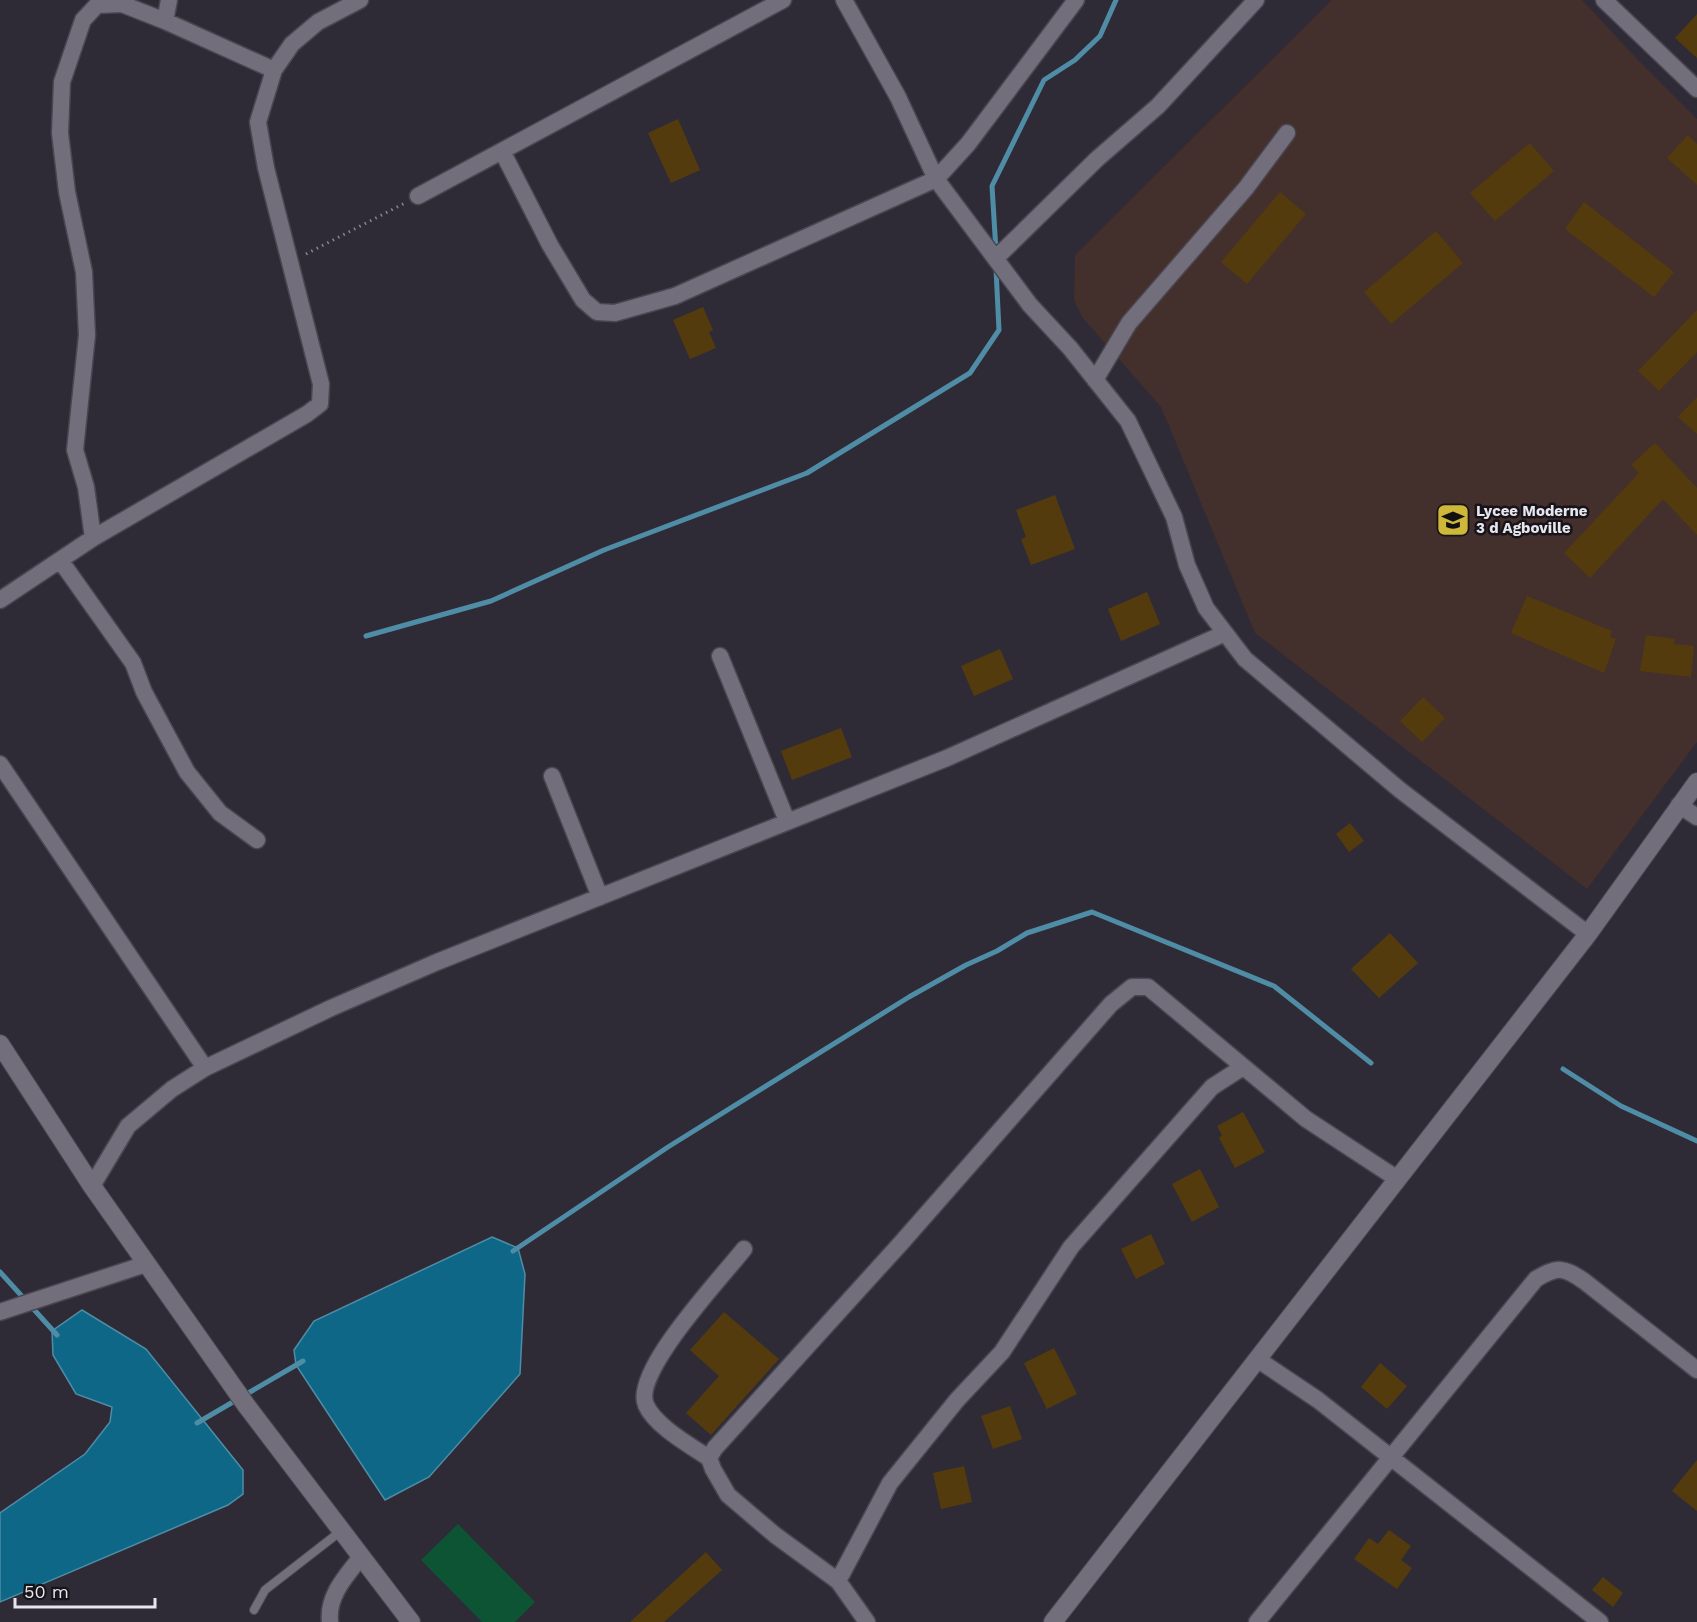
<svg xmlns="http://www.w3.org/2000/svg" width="1697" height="1622" font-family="'Work Sans',sans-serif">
<rect width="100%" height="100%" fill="#2f2b36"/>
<!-- education -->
<path fill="#432f2c" d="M 1332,0 L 1582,0 L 1637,59 L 1697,119 L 1697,742 L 1587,889 L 1255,633 L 1161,407 L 1082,317 L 1074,300 L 1075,255 Z"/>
<!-- green -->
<path fill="#0d5435" d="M 458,1524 L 535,1602 L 515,1622 L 482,1622 L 421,1560 Z"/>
<!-- water -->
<path fill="#0e6787" stroke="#4f8da6" stroke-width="1.5" d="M 492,1237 L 518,1248 L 525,1274 L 520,1374 L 429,1477 L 385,1500 L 296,1365 L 294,1350 L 314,1321 Z
M 82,1310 L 146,1349 L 243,1470 L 243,1494 L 228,1505 L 0,1602 L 0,1513 L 85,1454 L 110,1422 L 112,1407 L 76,1394 L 53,1355 L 52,1331 Z"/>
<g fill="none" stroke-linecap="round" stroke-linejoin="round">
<!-- stream -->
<path stroke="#4f8da6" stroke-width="5" d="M 996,251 L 992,186 L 1044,80 L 1075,60 L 1100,36 L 1116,0
M 366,636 L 491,601 L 604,550 L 807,473 L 970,373 L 999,330 L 996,269
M 1563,1069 L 1621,1106 L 1697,1141
M 513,1251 L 668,1147 L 909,997 L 966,965 L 997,951 L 1027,933 L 1092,912 L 1274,986 L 1371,1063
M 0,1272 L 57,1335
M 197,1423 L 303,1361"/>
</g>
<!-- building -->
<path fill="#543b0e" d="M 1697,14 L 1697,58 L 1675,38 Z
M 678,119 L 700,170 L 671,183 L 648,133 Z
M 1688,135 L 1697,144 L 1697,185 L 1667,158 Z
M 1530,143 L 1554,171 L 1495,221 L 1470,193 Z
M 1280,192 L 1306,214 L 1247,284 L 1221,262 Z
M 1584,202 L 1674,272 L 1654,297 L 1565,229 Z
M 1436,231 L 1463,263 L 1391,324 L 1364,292 Z
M 703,307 L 713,330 L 709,332 L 716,348 L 690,359 L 673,320 Z
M 1697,310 L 1697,352 L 1659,391 L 1638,371 Z
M 1697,397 L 1697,434 L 1678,417 Z
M 1655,443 L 1697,488 L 1697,535 L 1663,499 L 1590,578 L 1564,553 L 1639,473 L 1631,465 Z
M 1055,495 L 1075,549 L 1031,565 L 1021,539 L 1026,537 L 1016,510 Z
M 1147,592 L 1160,624 L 1121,641 L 1108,609 Z
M 1527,596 L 1612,631 L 1610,637 L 1616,639 L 1604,673 L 1511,633 Z
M 1646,635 L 1675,639 L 1674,644 L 1694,646 L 1691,677 L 1640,671 Z
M 1000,649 L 1013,679 L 974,696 L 961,666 Z
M 1423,697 L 1445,718 L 1422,742 L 1400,721 Z
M 841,728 L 852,757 L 792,780 L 781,751 Z
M 1350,823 L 1364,841 L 1349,852 L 1336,834 Z
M 1390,933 L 1418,963 L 1379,998 L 1351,969 Z
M 1243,1112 L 1265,1152 L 1235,1168 L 1219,1138 L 1222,1135 L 1217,1126 Z
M 1200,1169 L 1219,1207 L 1192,1222 L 1172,1184 Z
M 1151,1234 L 1165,1264 L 1136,1279 L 1121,1249 Z
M 724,1312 L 779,1359 L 711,1435 L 686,1413 L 719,1376 L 690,1350 Z
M 1054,1348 L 1077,1394 L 1047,1409 L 1024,1363 Z
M 1380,1363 L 1407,1386 L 1387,1409 L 1361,1387 Z
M 1010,1406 L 1022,1439 L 993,1449 L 981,1416 Z
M 1697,1460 L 1697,1511 L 1672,1491 Z
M 964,1466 L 972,1502 L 941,1509 L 933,1473 Z
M 1389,1530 L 1411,1546 L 1401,1560 L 1412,1568 L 1397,1589 L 1354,1559 L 1369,1538 L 1378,1544 Z
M 706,1552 L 722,1570 L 664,1622 L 630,1622 Z
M 1603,1577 L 1623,1593 L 1613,1607 L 1592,1590 Z"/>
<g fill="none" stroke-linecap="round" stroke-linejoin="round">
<!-- lane casing -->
<g stroke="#494650" stroke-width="10">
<path id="lane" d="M 254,1610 L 265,1590 L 341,1531"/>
</g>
<!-- street casing -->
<g stroke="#494650" stroke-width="19">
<path id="street" d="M 844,0 L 898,97 L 936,179 L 1030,305 L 1070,348 L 1128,421 L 1174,517 L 1187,565 L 1206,608 L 1245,659 L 1400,790 L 1588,934
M 1604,0 L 1697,89
M 165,21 L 169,0
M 502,151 L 550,245 L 583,300 L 597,312 L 615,313 L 675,296 L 936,179 L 968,144 L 1076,0
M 418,196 L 783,0
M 996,258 L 1097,159 L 1158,106 L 1256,0
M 1095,380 L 1129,323 L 1246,188 L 1287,133
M 93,538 L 86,487 L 75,450 L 87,335 L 84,272 L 67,192 L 60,133 L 62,82 L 83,20 L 97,5 L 122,4 L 165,21 L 274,70
M 60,560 L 133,663 L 144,692 L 187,772 L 220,813 L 257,840
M 0,600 L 93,538 L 307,414 L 320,404 L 321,384 L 266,168 L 258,122 L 274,70 L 292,44 L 318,22 L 360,0
M 720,656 L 787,821
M 0,764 L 205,1068
M 552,776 L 600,897
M 1679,805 L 1697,817
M 92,1186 L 128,1126 L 172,1089 L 205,1068 L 331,1008 L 437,962 L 947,758 L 1223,634
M 0,1312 L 146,1264
M 1257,1359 L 1318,1400 L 1600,1622
M 709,1458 C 691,1446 655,1426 646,1405 C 631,1373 723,1276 744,1249
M 838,1581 L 890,1483 L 957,1400 L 1002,1352 L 1071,1247 L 1212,1087 L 1243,1067
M 330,1622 C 327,1596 346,1576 361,1557
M 867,1622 L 838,1581 L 775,1535 L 728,1495 L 713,1469 L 709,1458 L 715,1448 L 902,1242 L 1111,1004 L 1132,987 L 1148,987 L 1306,1119 L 1396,1178
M 1257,1622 L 1536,1279 C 1558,1266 1563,1267 1584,1281 L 1697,1370"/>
</g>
<!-- secondary casing -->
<g stroke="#494650" stroke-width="20">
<path id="secondary" d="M 0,1044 L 92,1186 L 246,1405 L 411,1622
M 1053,1622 L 1588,934 L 1697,782"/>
</g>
<!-- path -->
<path stroke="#89868f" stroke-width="3" stroke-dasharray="1.5 4.5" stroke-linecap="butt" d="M 306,254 L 405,203"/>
<!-- lane -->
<use href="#lane" stroke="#736e7b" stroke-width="8"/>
<!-- street -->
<use href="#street" stroke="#736e7b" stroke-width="16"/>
<!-- secondary -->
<use href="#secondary" stroke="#736e7b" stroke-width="18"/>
</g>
<!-- icons -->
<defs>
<g id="school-square" transform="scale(1.725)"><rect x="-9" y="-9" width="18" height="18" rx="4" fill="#cfb837" stroke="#16141a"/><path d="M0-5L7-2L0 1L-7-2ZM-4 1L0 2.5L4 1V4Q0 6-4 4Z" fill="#111"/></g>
</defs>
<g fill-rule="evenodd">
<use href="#school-square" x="1453" y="520"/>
</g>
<g text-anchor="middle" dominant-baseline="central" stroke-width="5" stroke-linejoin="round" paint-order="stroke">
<!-- poi labels -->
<g font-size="15" font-weight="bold" fill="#e8e6ed" stroke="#16141a" text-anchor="start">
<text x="1476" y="511">Lycee Moderne<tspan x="1476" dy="17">3 d Agboville</tspan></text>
</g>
</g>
<!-- scale -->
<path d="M15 1598v9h140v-9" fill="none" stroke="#e8e6ed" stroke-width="3"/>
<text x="24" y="1598" font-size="18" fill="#e8e6ed" stroke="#16141a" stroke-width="4.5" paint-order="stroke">50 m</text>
</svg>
